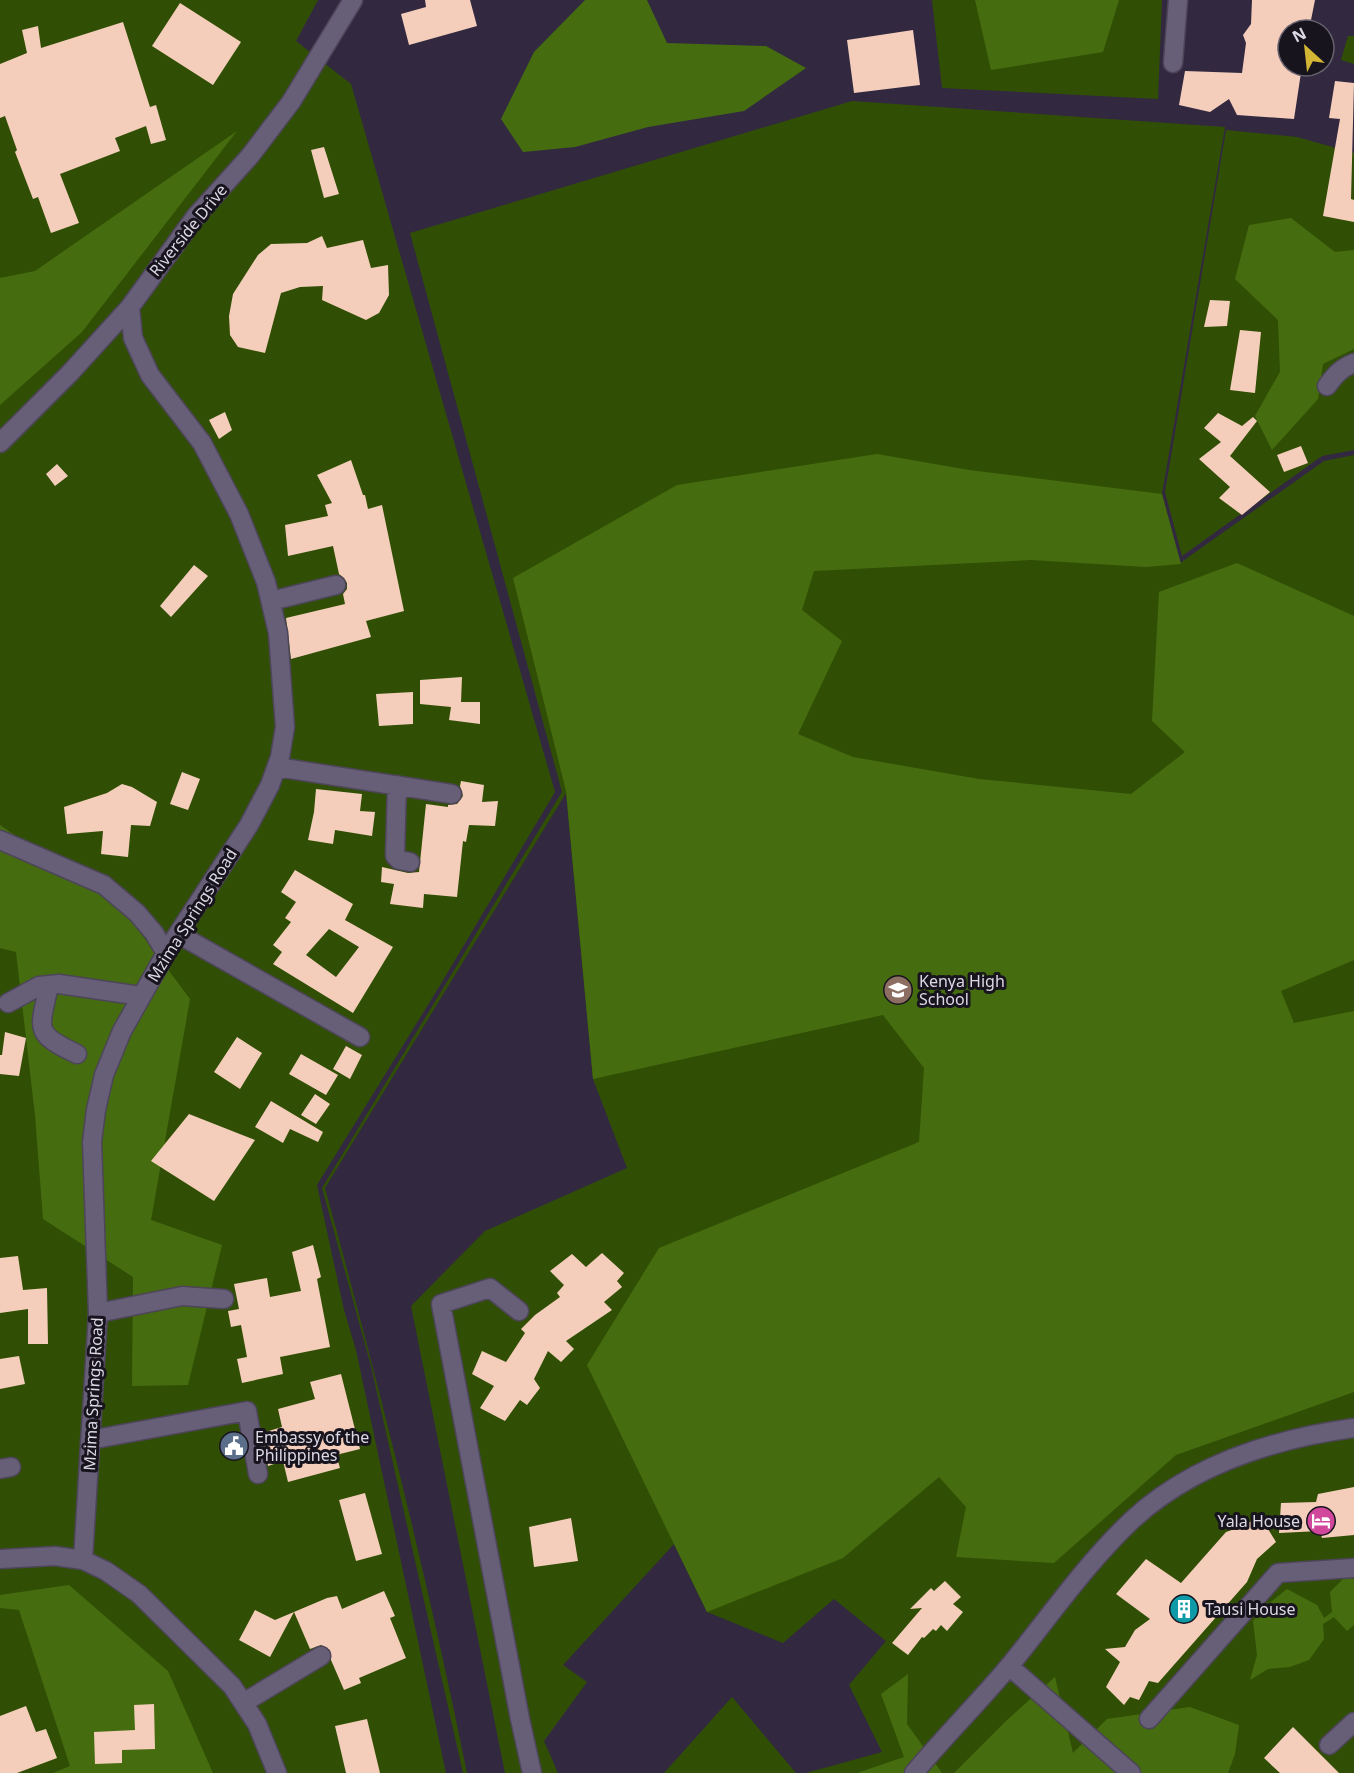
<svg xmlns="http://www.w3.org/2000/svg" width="1354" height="1773" font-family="'Noto Sans',sans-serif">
<rect width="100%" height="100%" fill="#322940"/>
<!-- green -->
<path fill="#304f05" d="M 0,0 L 318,0 L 296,41 L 351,84 L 555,792 L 439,987 L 317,1185 L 344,1310 L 356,1350 L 446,1773 L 0,1773 Z
M 932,0 L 1162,0 L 1158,99 L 942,88 Z
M 1348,36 L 1354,36 L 1354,64 L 1341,60 Z
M 852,101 L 1225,127 L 1162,494 L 1180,563 L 1324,461 L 1354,455 L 1354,1773 L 806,1773 L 882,1752 L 849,1685 L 886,1641 L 834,1599 L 783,1643 L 707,1612 L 674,1544 L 563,1665 L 587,1682 L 544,1741 L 558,1773 L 505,1773 L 411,1306 L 485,1231 L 627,1168 L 593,1079 L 566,793 L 325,1188 C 378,1381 427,1576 467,1773 L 463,1773 L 371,1366 L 322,1188 L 562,792 L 410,233 Z
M 1226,130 L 1297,137 L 1354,153 L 1354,450 L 1322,456 L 1182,556 L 1165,492 Z
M 732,1697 L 796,1773 L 664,1773 Z"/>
<!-- forest -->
<path fill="#456d0f" d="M 585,0 L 647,0 L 667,43 L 766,46 L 806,68 L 744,111 L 648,127 L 575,147 L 523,152 L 501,119 L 534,52 Z
M 975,0 L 1119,0 L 1103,52 L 991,70 Z
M 237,131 L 82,332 L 0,405 L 0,278 L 35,271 Z
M 1291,218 L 1335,252 L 1354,250 L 1354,349 L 1323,364 L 1318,399 L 1272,450 L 1255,416 L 1280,372 L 1278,320 L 1235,279 L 1249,225 Z
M 877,454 L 969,470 L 1162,494 L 1181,564 L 1146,567 L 1031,560 L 814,571 L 802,610 L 842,641 L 798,734 L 853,757 L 979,779 L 1131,794 L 1185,752 L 1152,721 L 1159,592 L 1237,563 L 1354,616 L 1354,960 L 1281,991 L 1294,1023 L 1354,1011 L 1354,1392 L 1176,1455 L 1054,1563 L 956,1557 L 966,1507 L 939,1477 L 843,1558 L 707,1612 L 587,1365 L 659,1248 L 919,1142 L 924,1068 L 883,1015 L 593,1079 L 566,791 L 513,578 L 677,485 Z
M 0,825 L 121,907 L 190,999 L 151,1220 L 222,1245 L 188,1385 L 132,1386 L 133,1277 L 43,1219 L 35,1115 L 16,952 L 0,948 Z
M 1346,1576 L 1354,1579 L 1354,1625 L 1347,1631 L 1334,1617 L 1323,1624 L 1324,1639 L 1309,1660 L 1290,1667 L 1268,1669 L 1250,1680 L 1257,1655 L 1253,1621 L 1267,1605 L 1287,1589 L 1317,1605 L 1324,1618 L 1332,1612 L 1330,1592 Z
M 69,1585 L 168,1671 L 213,1773 L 53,1773 L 70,1766 L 19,1610 L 0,1608 L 0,1595 Z
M 908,1674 L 907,1724 L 942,1773 L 857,1773 L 904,1757 L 881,1694 Z
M 1055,1677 L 1073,1753 L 1107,1719 L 1190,1707 L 1239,1725 L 1235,1754 L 1228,1773 L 954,1773 L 1007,1720 Z"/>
<!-- building -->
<path fill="#f4cebb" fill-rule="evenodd" d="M 425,0 L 470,0 L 477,26 L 409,45 L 401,14 L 426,7 Z
M 1252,0 L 1315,0 L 1309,30 L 1288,30 L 1288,66 L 1302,66 L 1294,119 L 1237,115 L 1229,99 L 1210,112 L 1179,105 L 1185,71 L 1242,73 L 1246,43 L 1243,35 L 1251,24 Z
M 180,3 L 241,42 L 213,85 L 152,46 Z
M 123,22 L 150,107 L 156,105 L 166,140 L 151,144 L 146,126 L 115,138 L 120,151 L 60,174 L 79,223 L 51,233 L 38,197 L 33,199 L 15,152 L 17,150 L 5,116 L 0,118 L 0,64 L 27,53 L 22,30 L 38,26 L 41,48 Z
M 913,30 L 920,85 L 854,93 L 847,40 Z
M 1335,81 L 1354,83 L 1351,199 L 1354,200 L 1354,222 L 1323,216 L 1340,119 L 1329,118 Z
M 324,147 L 339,194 L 324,198 L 311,150 Z
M 322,236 L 327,248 L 363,240 L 371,268 L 388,265 L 389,295 L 379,313 L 366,320 L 322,300 L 323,286 L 300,287 L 281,293 L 265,353 L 238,347 L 230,335 L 229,316 L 233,294 L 258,255 L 271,244 L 307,243 Z
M 1210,300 L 1230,301 L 1227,326 L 1204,327 Z
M 1240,330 L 1261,332 L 1255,393 L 1230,390 Z
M 225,412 L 232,430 L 219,439 L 209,420 Z
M 1218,413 L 1242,426 L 1253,417 L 1257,421 L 1230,456 L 1270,492 L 1242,515 L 1219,498 L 1230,487 L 1199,459 L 1221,442 L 1204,428 Z
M 1301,446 L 1308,463 L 1284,472 L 1277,455 Z
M 351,460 L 363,495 L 365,495 L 368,509 L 382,505 L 404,611 L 366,621 L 371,637 L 291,659 L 286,618 L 345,604 L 343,594 L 347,589 L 347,583 L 344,578 L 339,574 L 333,546 L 288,556 L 285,525 L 328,516 L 325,505 L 332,503 L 317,475 Z
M 57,464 L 68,476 L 55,486 L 46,474 Z
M 194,565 L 208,576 L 171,617 L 160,606 Z
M 462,677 L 461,702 L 480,702 L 480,724 L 449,720 L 451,707 L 420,704 L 420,680 Z
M 413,692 L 413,724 L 379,726 L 376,694 Z
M 182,772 L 200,779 L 188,810 L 170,804 Z
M 461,781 L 484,785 L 482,802 L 498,801 L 495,826 L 469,825 L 466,842 L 463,841 L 457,897 L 424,894 L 423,908 L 390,904 L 394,884 L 381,882 L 382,867 L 408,873 L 419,872 L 426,804 L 448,807 L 448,805 L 457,804 L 463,796 L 460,786 Z
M 122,784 L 132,787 L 157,802 L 150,826 L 131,825 L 128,857 L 101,854 L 103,831 L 67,834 L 64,807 L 107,793 Z
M 316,789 L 362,794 L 360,811 L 375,812 L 372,836 L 335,830 L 333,844 L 308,840 L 314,812 Z
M 295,870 L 353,904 L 345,920 L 393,947 L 353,1013 L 273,964 L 282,952 L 273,945 L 291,922 L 285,918 L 296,902 L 281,892 ZM 329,929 L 359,947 L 336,977 L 306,955 Z
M 5,1032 L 26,1038 L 19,1076 L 0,1074 L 0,1055 L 2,1055 Z
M 237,1037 L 262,1053 L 240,1089 L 214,1072 Z
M 346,1046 L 362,1055 L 350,1079 L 333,1069 Z
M 301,1054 L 338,1075 L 326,1095 L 289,1074 Z
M 315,1094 L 330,1104 L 316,1124 L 301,1115 Z
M 271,1101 L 323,1132 L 318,1142 L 290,1129 L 283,1143 L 255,1127 Z
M 189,1114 L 255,1140 L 214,1201 L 151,1161 Z
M 313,1245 L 321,1277 L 317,1279 L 330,1347 L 280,1357 L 283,1374 L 242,1383 L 237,1359 L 247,1357 L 241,1325 L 231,1327 L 228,1311 L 239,1309 L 234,1284 L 267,1278 L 270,1297 L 301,1291 L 292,1252 Z
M 602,1253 L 624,1273 L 617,1281 L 622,1287 L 604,1302 L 612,1310 L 566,1341 L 574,1349 L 561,1362 L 548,1351 L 534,1379 L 540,1388 L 527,1405 L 520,1400 L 505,1421 L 480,1408 L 494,1386 L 472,1374 L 482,1351 L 506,1362 L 525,1333 L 521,1329 L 535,1315 L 560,1297 L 557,1293 L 564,1285 L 550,1271 L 572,1254 L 586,1267 Z
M 18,1256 L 23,1290 L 47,1288 L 48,1344 L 28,1344 L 28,1309 L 0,1313 L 0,1258 Z
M 19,1356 L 25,1384 L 0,1389 L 0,1359 Z
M 341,1374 L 360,1449 L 336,1455 L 340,1468 L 288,1482 L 283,1461 L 268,1466 L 262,1433 L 282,1427 L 278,1409 L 315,1399 L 310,1382 Z
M 1354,1487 L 1354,1535 L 1322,1538 L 1320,1531 L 1279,1533 L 1281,1503 L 1316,1502 L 1318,1494 Z
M 365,1493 L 382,1554 L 356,1561 L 339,1500 Z
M 1260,1516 L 1276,1542 L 1257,1559 L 1247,1582 L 1158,1683 L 1149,1681 L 1139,1700 L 1130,1697 L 1124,1705 L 1106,1687 L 1120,1662 L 1105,1649 L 1125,1647 L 1135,1630 L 1150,1619 L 1116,1594 L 1146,1559 L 1181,1583 L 1226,1532 L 1243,1526 Z
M 571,1518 L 578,1561 L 534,1567 L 529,1527 Z
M 945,1581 L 961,1597 L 953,1604 L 963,1612 L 947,1631 L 941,1625 L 936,1631 L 933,1629 L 924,1638 L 922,1637 L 908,1655 L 892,1643 L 922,1608 L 910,1609 L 931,1588 L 934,1591 Z
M 384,1591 L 395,1616 L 390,1618 L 406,1658 L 359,1678 L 361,1683 L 344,1690 L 331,1660 L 330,1650 L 321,1645 L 310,1649 L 294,1612 L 270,1657 L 239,1640 L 255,1610 L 275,1620 L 327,1598 L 337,1596 L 342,1609 Z
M 154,1704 L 155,1749 L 122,1750 L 122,1763 L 95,1764 L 94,1732 L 135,1730 L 134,1705 Z
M 26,1706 L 36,1732 L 46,1729 L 57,1758 L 17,1773 L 0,1773 L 0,1716 Z
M 367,1719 L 380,1773 L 346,1773 L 335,1726 Z
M 1293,1727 L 1339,1773 L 1280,1773 L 1264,1758 Z"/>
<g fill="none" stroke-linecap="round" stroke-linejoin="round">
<!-- minor casing -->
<g stroke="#4d4558" stroke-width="21">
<path id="minor" d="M 1173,63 L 1178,0
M 1327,386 C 1335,375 1341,368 1354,363
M 0,443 L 70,373 L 130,307 L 196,216 L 250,156 L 291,102 L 353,0
M 271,601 L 336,585
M 277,767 L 452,794
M 397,785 L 395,856 L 399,860 L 410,862
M 0,840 L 104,885 L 137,913 L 154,933 L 166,953
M 178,934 L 360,1037
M 49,985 C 40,1029 32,1033 77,1054
M 8,1003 L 39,986 L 59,984 L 141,996
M 519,1311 L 490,1288 L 441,1304 L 520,1719 L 532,1773
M 98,1313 L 182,1296 L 224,1299
M 90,1440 L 247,1411 L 258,1474
M 0,1469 L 11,1467
M 0,1559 L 55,1556 L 83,1560 L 106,1571 L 139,1594 L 232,1686 L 257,1724 L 277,1773
M 83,1560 L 98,1313 L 92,1142 L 96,1110 L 104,1075 L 122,1031 L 170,946 L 249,825 L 270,785 L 280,757 L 285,727 L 278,633 L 266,582 L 239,514 L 202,443 L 150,375 L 133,338 L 130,307
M 1009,1666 L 1131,1773
M 243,1703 L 321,1656
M 1149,1719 L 1278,1573 L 1354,1568
M 1329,1745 L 1354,1722
M 914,1773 C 945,1736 980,1701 1011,1664 C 1050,1616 1086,1564 1131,1521 C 1192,1464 1273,1439 1354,1428"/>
</g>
<!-- minor -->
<use href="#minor" stroke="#675e78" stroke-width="18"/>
</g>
<!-- icons -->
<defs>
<g id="school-disc" transform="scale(1.5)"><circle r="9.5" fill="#8d6e63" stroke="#18141e"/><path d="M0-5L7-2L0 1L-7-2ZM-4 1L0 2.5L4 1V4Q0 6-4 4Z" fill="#fff"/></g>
<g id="civic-disc" transform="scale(1.5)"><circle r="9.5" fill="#5c6f8a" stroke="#18141e"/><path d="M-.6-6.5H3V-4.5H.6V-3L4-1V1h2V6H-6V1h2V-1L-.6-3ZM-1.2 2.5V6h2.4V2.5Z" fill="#fff"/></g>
<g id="hotel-disc" transform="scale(1.5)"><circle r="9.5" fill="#d1479c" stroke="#18141e"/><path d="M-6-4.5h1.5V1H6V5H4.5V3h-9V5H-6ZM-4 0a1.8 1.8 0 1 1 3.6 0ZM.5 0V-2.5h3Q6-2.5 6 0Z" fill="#fff"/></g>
<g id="building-disc" transform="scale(1.5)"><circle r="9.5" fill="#0f9aa8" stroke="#18141e"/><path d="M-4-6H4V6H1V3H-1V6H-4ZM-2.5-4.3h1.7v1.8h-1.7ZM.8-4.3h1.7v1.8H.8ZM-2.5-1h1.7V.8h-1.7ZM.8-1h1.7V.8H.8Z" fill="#fff"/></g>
</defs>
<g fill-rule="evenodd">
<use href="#school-disc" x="898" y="990"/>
<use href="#civic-disc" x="234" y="1446"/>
<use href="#hotel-disc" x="1321" y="1521"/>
<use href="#building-disc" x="1184" y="1609"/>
</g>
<g text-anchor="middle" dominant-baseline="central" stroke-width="6" stroke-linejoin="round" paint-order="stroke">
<!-- street labels -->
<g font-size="16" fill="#ddd8e6" stroke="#18141e">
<text transform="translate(188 230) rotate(-51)">Riverside Drive</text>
<text transform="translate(192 915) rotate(-58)">Mzima Springs Road</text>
<text transform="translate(93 1394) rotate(-87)">Mzima Springs Road</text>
</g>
<!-- poi labels -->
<g font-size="16" fill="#ddd8e6" stroke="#18141e" text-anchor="start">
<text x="919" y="981">Kenya High<tspan x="919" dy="18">School</tspan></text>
<text x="255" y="1437">Embassy of the<tspan x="255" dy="18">Philippines</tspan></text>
<text x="1300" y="1521" text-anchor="end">Yala House</text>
<text x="1205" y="1609">Tausi House</text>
</g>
</g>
<!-- north arrow -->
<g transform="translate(1306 48) rotate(333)"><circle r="28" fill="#18141e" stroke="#67626e" stroke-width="1.5"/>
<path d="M0-4.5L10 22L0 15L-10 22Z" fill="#d4b635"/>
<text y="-9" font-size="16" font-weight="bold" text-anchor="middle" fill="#ddd8e6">N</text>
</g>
</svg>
